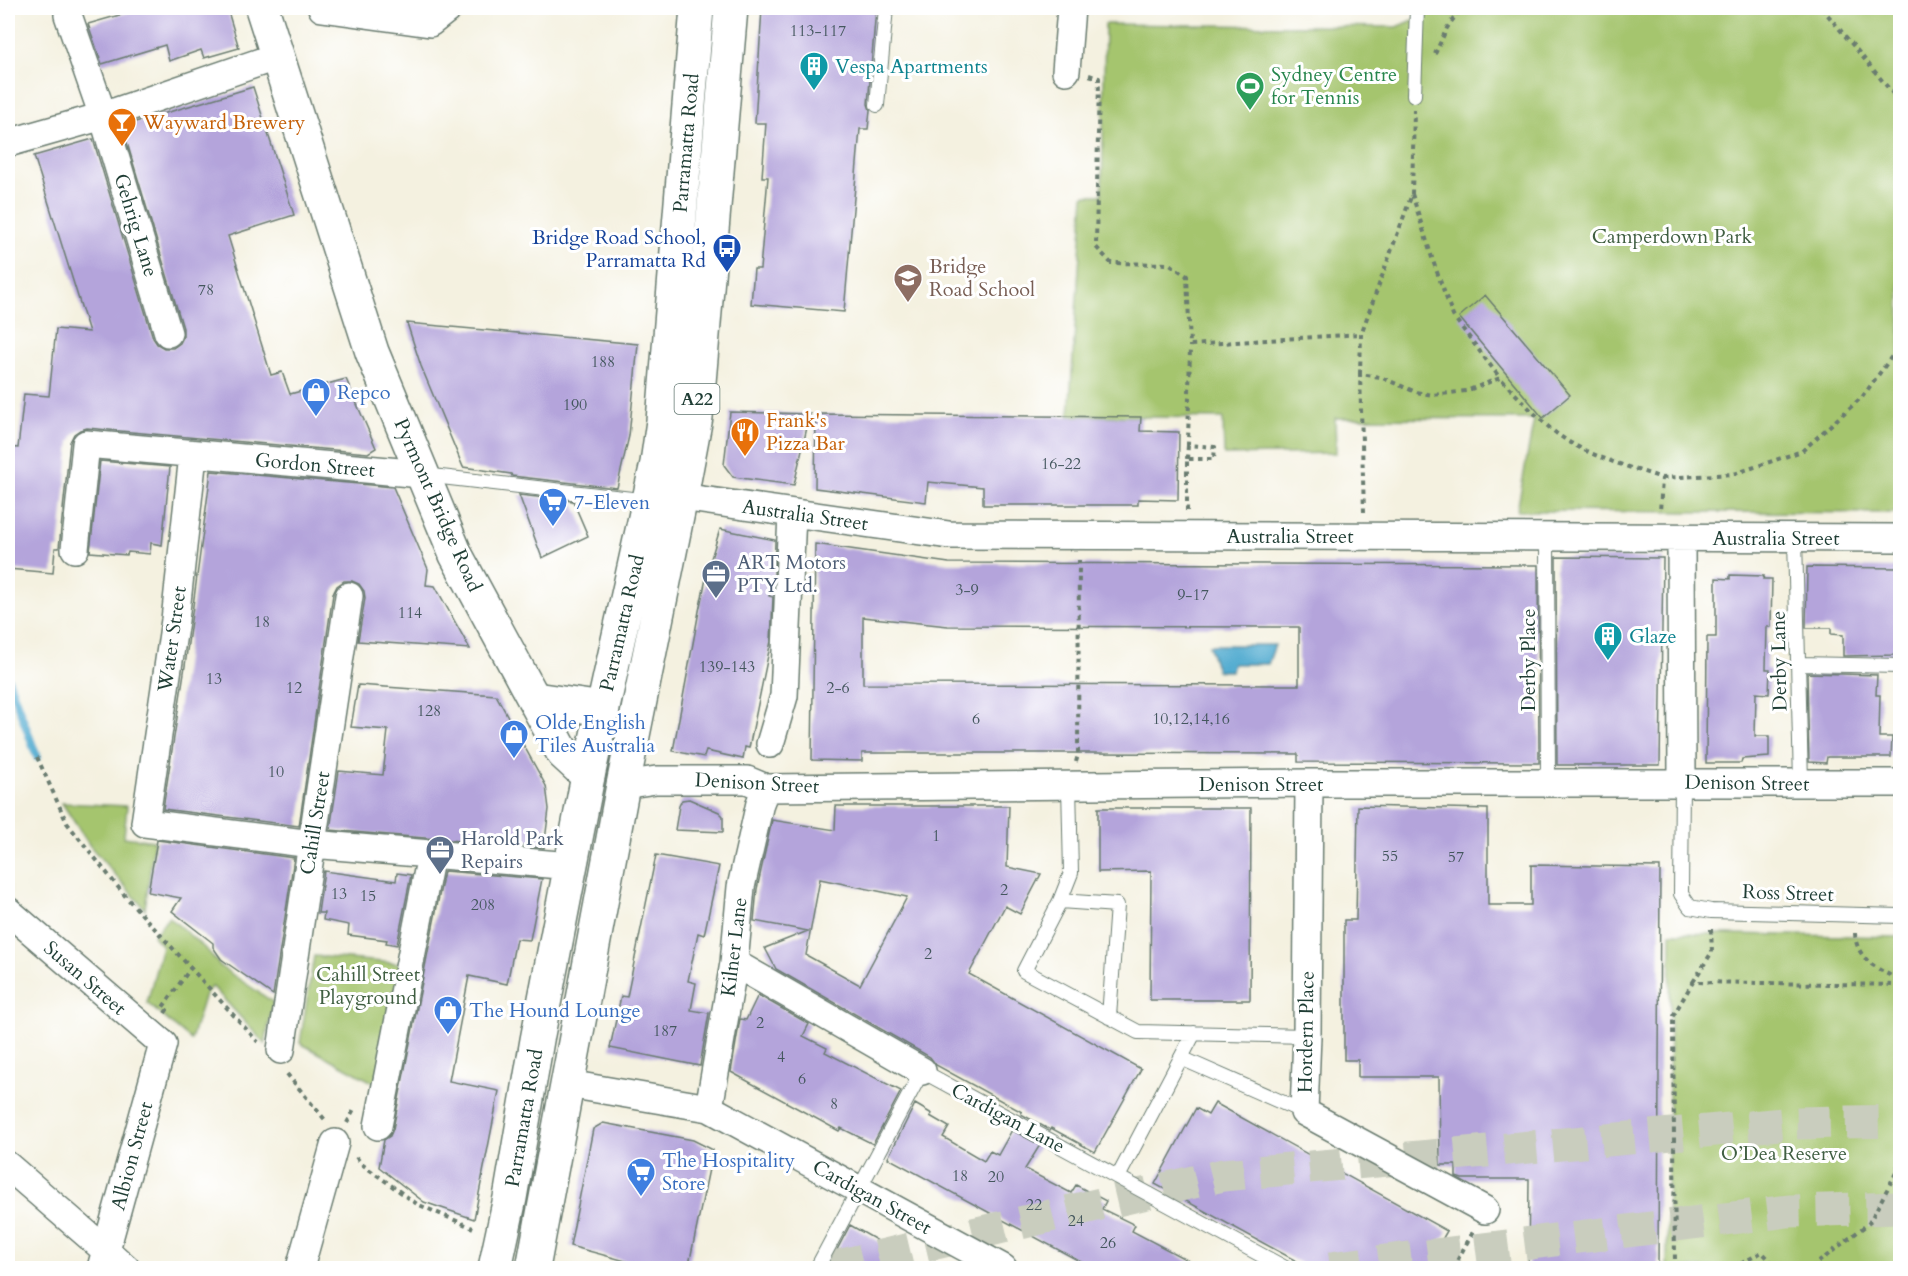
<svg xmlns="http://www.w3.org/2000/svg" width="1908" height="1276" font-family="Cardo,serif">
<rect width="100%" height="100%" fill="#fff"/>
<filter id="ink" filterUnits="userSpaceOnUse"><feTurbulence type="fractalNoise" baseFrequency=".0167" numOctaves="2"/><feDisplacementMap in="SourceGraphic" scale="12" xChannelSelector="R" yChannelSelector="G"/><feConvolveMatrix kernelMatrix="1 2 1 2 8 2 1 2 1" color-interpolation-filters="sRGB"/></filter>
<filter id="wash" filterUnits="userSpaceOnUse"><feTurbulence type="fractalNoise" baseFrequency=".008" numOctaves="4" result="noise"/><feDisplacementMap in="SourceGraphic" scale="24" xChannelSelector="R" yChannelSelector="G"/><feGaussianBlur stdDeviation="1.35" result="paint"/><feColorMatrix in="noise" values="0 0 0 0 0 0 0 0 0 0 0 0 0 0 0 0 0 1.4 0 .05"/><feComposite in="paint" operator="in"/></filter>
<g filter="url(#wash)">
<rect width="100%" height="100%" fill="#f4f1e0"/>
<!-- green -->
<path fill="#a5c56e" stroke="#628151" stroke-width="1.5" d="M 1430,8 L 1900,8 L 1900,513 L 1517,511 L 1534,419 L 1335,418 L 1336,453 L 1224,455 L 1223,418 L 1069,416 L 1084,195 L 1102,195 L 1105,24 L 1397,27 L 1430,13 Z
M 62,803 L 127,806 L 124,837 L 154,841 L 145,909 L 90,846 Z
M 169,917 L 208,951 L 221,967 L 273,1002 L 265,1044 L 212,986 L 205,994 L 191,1040 L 147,1003 L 162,946 L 153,936 Z
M 1671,933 L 1900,937 L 1900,1268 L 1667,1268 Z
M 314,956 L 404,964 L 380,1086 L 300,1043 Z"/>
<!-- water -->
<path fill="#53acd0" stroke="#397482" stroke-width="1.5" d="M 1209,645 L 1275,645 L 1268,664 L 1233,664 L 1231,671 L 1217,671 Z"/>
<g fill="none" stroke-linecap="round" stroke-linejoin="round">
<!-- stream -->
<path stroke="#53acd0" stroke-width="8" d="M 8,679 L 37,757"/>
</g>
<g id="blocks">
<!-- building -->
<path fill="#b4a4db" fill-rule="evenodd" d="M 144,8 L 227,8 L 239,48 L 204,58 L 201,50 L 169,61 L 165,45 L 102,64 L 88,24 Z
M 762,8 L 876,8 L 868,104 L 870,110 L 868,129 L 860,129 L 844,312 L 751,304 L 754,269 L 760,269 L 768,177 L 762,177 L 766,123 L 755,123 Z
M 253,87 L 294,215 L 228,236 L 271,375 L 282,372 L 290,394 L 346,379 L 376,448 L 368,453 L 87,428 L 80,430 L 74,434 L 70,442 L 59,548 L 55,548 L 53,573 L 8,569 L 8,447 L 18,448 L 24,394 L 49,396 L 56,329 L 89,332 L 34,156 L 93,139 L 153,338 L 157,344 L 164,348 L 173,348 L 180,343 L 183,337 L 183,328 L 122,126 Z
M 1485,295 L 1570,395 L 1543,418 L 1459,317 Z
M 407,323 L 638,344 L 629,436 L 617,488 L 512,476 L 511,474 L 463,467 L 421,366 Z
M 730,412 L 810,414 L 794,485 L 733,477 L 724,465 Z
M 816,414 L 1141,417 L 1140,431 L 1179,432 L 1178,500 L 1138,499 L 1138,505 L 983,505 L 983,487 L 928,482 L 926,502 L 815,488 Z
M 100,461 L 170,467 L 162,545 L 151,543 L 150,554 L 128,552 L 127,555 L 90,552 Z
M 211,471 L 393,487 L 428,569 L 426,585 L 435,586 L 470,649 L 358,641 L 365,598 L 364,591 L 359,584 L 352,581 L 344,581 L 337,586 L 333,594 L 299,826 L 163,809 L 185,666 Z
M 519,495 L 573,501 L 588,536 L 542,558 Z
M 720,529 L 775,540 L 774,575 L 769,596 L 773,597 L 771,641 L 749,748 L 745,747 L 743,759 L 706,751 L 704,757 L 673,751 L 699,611 L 709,565 Z
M 815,544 L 949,563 L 1538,565 L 1539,763 L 1298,762 L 1298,754 L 1090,753 L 862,753 L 862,761 L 812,760 ZM 863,617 L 948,626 L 1299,627 L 1299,685 L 863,684 Z
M 1556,557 L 1663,558 L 1660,765 L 1557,765 Z
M 1807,567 L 1900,568 L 1900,648 L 1897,648 L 1897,655 L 1843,656 L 1843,635 L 1831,634 L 1831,628 L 1806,628 Z
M 1730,575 L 1764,576 L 1763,579 L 1772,579 L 1771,627 L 1767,627 L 1766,669 L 1770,669 L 1769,694 L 1756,693 L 1755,736 L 1769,736 L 1769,757 L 1742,759 L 1741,763 L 1706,763 L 1707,637 L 1716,637 L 1716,578 L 1730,579 Z
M 1807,673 L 1877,675 L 1876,695 L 1880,695 L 1879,737 L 1892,737 L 1891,757 L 1827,757 L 1826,763 L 1809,762 Z
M 358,685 L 496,695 L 546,786 L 549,809 L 544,848 L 330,830 L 339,771 L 383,775 L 388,730 L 351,727 Z
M 689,799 L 719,812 L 723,816 L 723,832 L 675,830 L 679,806 L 682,800 Z
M 836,806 L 1009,806 L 1007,867 L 1041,874 L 1020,914 L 1005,906 L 969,974 L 1141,1069 L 1095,1152 L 1051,1128 L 1050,1130 L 1021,1114 L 1022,1112 L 936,1065 L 930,1057 L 776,969 L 765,948 L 808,931 L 754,921 L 757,889 L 772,820 L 835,830 ZM 820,879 L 907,897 L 860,985 L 806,955 Z
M 1358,806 L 1488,809 L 1488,905 L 1531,905 L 1531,865 L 1660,867 L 1658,1269 L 1528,1269 L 1529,1179 L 1462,1179 L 1456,1177 L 1456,1165 L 1440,1165 L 1439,1077 L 1358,1077 L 1358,1060 L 1344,1060 L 1344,920 L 1356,920 Z
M 1098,808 L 1251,808 L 1250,1000 L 1150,1000 L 1151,871 L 1098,872 Z
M 157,840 L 294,858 L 273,995 L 221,959 L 213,947 L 213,943 L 172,911 L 181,898 L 148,892 Z
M 656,855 L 719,866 L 704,935 L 698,933 L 688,981 L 696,983 L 691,1010 L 709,1013 L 700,1066 L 610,1048 L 621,996 L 627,997 Z
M 324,871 L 396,881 L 397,873 L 411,875 L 397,945 L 386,943 L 387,940 L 348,935 L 349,925 L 323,920 L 324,913 L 318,913 Z
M 444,871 L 542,879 L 530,940 L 516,939 L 507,984 L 469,976 L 449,1081 L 499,1091 L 474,1219 L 424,1202 L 379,1167 L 384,1140 L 390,1136 L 393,1129 Z
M 758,995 L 809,1024 L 803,1036 L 827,1048 L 825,1052 L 901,1091 L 873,1144 L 841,1128 L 839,1131 L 731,1072 L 740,1019 L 746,1020 Z
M 1215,1103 L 1447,1231 L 1440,1243 L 1452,1250 L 1442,1269 L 1311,1269 L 1155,1184 L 1196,1108 L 1208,1115 Z
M 915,1104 L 932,1114 L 930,1116 L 949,1127 L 943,1137 L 984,1161 L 990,1151 L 998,1155 L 1012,1130 L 1040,1145 L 1025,1169 L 1071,1193 L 1076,1185 L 1106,1201 L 1102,1209 L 1135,1225 L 1132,1231 L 1204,1269 L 1094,1269 L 888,1158 Z
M 603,1123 L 693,1140 L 713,1150 L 688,1269 L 655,1269 L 570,1246 L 593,1129 Z
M 850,1225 L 885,1245 L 882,1250 L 917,1269 L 827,1269 Z"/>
</g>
</g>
<g filter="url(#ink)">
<use href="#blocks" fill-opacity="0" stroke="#6a7c70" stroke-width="1.5"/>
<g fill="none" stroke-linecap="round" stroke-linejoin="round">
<!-- highway-tunnel -->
<path stroke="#c9cdbe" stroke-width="33" stroke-dasharray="33 16" stroke-linecap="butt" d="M 830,1268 L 1223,1175 L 1793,1123 L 1900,1121
M 1330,1268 L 1788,1211 L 1900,1208"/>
<!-- lane casing -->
<g stroke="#6a7c70" stroke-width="16">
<path id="lane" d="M 1414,95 L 1417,8
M 877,105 L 886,8
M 424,475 L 649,501
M 1547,537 L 1548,783
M 1795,538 L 1801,783
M 1799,664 L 1900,666
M 1682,782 L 1681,894 L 1690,907 L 1711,911 L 1900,916
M 1069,785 L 1071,873 L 1060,901 L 1024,971 L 1138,1032 L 1307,1036
M 1060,901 L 1117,905 L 1109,1017
M 1181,1058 L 1304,1112
M 1118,1177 L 1194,1033
M 817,1268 L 922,1071 L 1285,1268"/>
</g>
<!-- street casing -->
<g stroke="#6a7c70" stroke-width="30">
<path id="street" d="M 322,8 L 430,23 L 449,8
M 68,15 L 103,116 L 168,333
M 1066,71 L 1071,8
M 8,143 L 103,116 L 278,56
M 193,455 L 175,620 L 145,823 L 312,844 L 571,866
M 681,497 L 949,535 L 1900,538
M 1681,538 L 1682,782
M 75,549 L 86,444 L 422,474
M 770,744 L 784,696 L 792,514
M 1309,783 L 1307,1036 L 1304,1112 L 1485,1210
M 623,785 L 656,780 L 747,780 L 766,788 L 1309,783 L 1900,783
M 8,911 L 163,1044 L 101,1268
M 734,963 L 922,1071
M 281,1050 L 349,596
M 568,1084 L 709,1108 L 1003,1268
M 709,1108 L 734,963 L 741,887 L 760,803 L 766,788
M 378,1126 L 431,855
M 8,1166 L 126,1268
M 300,1268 L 335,1143"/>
</g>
<!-- primary casing -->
<g stroke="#6a7c70" stroke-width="36">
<path id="primary" d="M 262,8 L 372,352 L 456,555 L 563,753 L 588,776"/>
</g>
<!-- highway casing -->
<g stroke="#6a7c70" stroke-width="36">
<path id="highway" d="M 535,699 L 603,709
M 495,1268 L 510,1198 L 537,1040 L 588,776 L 657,463 L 663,421 L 697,8
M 533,1268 L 623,785 L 681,497 L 696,417 L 731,8"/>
</g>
<!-- path -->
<path stroke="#6a7c70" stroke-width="4" stroke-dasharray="4.5 4.5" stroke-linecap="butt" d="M 1822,8 L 1900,102
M 1435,54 L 1447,28 L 1461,8
M 1089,75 L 1099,78 L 1096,247 L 1111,263 L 1170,264 L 1187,276 L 1190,345 L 1361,334
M 1412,194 L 1414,110
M 1360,374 L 1361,334 L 1412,194 L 1433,261 L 1453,316 L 1500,378
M 1187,459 L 1188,445
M 1662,478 L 1734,474 L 1802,451 L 1863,396 L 1895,352 L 1900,339
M 1187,511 L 1187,459 L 1214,459 L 1215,447 L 1188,445 L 1190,345
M 1364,512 L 1360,374 L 1380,377 L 1416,392 L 1433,395 L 1466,391 L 1500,378 C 1518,396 1536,417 1556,433 C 1586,456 1627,466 1662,478 L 1660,512
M 37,757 L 67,823 L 126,897 L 258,1042
M 1076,762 L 1078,755 L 1079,560
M 1855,933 C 1856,960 1879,970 1900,980
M 1693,982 L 1712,952 L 1711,929
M 165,1013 L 167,1010 L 163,1007 L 190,969
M 287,1074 L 326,1121
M 347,1123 L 355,1108
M 356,1157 L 363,1165 L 417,1204 L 473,1228
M 1453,1268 L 1474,1230
M 1675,1268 L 1673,1016 L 1693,982 L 1900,985
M 1675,1268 L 1697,1268
M 1733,1268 L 1762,1252 L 1777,1268
M 1811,1268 L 1869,1223 L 1897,1171 L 1900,1157"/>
<!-- lane -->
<use href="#lane" stroke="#fff" stroke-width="14"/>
<!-- street -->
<use href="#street" stroke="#fff" stroke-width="27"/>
<!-- primary -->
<use href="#primary" stroke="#fff" stroke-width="33"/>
<!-- highway -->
<use href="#highway" stroke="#fff" stroke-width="33"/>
</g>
</g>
<!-- icons -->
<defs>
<g id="building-pin" transform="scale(1.5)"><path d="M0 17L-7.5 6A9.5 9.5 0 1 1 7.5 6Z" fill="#0f9aa8" stroke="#fff"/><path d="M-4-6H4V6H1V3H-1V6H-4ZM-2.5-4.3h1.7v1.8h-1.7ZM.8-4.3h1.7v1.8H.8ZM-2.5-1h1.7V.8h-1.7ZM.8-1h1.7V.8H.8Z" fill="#fff"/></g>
<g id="stadium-pin" transform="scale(1.5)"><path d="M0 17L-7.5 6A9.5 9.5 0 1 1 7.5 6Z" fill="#2e9e5b" stroke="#fff"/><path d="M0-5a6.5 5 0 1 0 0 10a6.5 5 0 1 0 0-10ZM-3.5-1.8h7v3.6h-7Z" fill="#fff"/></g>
<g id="bar-pin" transform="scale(1.5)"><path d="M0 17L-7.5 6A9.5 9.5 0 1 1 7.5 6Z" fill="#e8710a" stroke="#fff"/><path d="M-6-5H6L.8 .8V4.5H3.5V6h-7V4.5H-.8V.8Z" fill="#fff"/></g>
<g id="bus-pin" transform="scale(1.5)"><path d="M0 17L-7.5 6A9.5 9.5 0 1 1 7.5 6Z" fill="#1a4fb4" stroke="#fff"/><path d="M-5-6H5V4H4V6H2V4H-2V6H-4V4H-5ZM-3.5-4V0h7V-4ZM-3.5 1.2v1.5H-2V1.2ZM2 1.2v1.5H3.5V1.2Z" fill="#fff"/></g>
<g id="school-pin" transform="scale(1.5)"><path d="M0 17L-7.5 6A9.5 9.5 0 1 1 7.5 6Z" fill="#8d6e63" stroke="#fff"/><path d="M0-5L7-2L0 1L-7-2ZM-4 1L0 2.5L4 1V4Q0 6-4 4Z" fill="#fff"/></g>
<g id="shop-pin" transform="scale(1.5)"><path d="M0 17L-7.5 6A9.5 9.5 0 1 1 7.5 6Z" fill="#3f7fe0" stroke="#fff"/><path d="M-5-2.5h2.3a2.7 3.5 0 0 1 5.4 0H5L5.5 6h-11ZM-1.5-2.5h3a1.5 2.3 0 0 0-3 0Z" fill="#fff"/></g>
<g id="restaurant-pin" transform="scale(1.5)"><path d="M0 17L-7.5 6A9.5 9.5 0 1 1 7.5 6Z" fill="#e8710a" stroke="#fff"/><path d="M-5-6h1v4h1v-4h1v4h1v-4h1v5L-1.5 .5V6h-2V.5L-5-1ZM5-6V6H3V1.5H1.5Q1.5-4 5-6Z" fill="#fff"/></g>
<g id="supermarket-pin" transform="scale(1.5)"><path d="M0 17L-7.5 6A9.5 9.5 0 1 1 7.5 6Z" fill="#3f7fe0" stroke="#fff"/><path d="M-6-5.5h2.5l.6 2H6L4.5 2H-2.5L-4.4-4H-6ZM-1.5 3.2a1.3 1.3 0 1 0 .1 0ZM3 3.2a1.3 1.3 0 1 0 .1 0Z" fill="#fff"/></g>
<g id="office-pin" transform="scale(1.5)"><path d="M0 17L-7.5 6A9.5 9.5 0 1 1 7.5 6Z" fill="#5c6f8a" stroke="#fff"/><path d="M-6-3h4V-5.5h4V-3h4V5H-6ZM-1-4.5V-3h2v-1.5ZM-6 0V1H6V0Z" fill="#fff"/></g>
</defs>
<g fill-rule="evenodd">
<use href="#building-pin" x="814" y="66"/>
<use href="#stadium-pin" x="1250" y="86"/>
<use href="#bar-pin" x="122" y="122"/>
<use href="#bus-pin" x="727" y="248"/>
<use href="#school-pin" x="908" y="278"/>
<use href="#shop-pin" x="316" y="392"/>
<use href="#restaurant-pin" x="745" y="432"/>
<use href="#supermarket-pin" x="553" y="502"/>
<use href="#office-pin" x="716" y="574"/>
<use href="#building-pin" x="1608" y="636"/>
<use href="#shop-pin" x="514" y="734"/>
<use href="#office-pin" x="440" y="850"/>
<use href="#shop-pin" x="448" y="1010"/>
<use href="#supermarket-pin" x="641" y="1172"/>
</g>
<g text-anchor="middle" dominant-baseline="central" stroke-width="6" stroke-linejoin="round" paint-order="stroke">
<!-- number labels -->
<g font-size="16" fill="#44575e">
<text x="818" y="31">113-117</text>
<text x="206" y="290">78</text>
<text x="603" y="362">188</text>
<text x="575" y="405">190</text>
<text x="1061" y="464">16-22</text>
<text x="967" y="590">3-9</text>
<text x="1193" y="595">9-17</text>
<text x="410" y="613">114</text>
<text x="262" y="622">18</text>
<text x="727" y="667">139-143</text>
<text x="214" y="679">13</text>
<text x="294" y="688">12</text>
<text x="838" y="688">2-6</text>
<text x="429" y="711">128</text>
<text x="976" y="719">6</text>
<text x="1191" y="719">10,12,14,16</text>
<text x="276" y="772">10</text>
<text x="936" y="836">1</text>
<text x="1390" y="856">55</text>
<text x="1456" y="857">57</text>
<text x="1004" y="890">2</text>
<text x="339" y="894">13</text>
<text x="368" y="896">15</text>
<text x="483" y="905">208</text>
<text x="928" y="954">2</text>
<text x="760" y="1023">2</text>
<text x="665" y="1031">187</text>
<text x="781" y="1057">4</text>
<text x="802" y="1079">6</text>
<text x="834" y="1104">8</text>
<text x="960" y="1176">18</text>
<text x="996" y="1177">20</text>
<text x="1034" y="1205">22</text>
<text x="1076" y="1221">24</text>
<text x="1108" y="1243">26</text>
</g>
<!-- shield labels -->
<rect fill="#fff" stroke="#627771" stroke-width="1.5" x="674.5" y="384" width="45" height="30" rx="4.5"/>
<g font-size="18" font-weight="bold" fill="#1f3d34">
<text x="697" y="399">A22</text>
</g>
<!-- culture labels -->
<g font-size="20" fill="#0d838f" stroke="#fff" text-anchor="start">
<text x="835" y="66">Vespa Apartments</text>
<text x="1629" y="636">Glaze</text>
</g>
<!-- leisure labels -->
<g font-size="20" fill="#27864d" stroke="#fff" text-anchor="start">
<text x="1271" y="74">Sydney Centre<tspan x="1271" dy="23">for Tennis</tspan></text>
</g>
<!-- food labels -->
<g font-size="20" fill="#c56008" stroke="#fff" text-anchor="start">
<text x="143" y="122">Wayward Brewery</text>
<text x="766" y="420">Frank's<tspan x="766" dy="23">Pizza Bar</tspan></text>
</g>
<!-- street labels -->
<g font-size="20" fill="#1f3d34" stroke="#fff">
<text transform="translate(686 143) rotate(-85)">Parramatta Road</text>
<text transform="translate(136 225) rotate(73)">Gehrig Lane</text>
<text transform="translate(315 465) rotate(5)">Gordon Street</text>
<text transform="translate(438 505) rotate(66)">Pyrmont Bridge Road</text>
<text transform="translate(805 515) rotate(8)">Australia Street</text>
<text x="1290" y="536">Australia Street</text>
<text x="1776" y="538">Australia Street</text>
<text transform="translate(622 623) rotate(-77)">Parramatta Road</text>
<text transform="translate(172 639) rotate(-82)">Water Street</text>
<text transform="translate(1528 660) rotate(-90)">Derby Place</text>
<text transform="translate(1779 661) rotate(-91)">Derby Lane</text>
<text transform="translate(757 783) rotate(3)">Denison Street</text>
<text transform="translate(1747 783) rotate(1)">Denison Street</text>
<text x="1261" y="784">Denison Street</text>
<text transform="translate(315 823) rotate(-81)">Cahill Street</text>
<text transform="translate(1788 893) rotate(2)">Ross Street</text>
<text transform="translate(734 947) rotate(-83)">Kilner Lane</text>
<text transform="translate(85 978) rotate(41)">Susan Street</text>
<text transform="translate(1306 1032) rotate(-89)">Hordern Place</text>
<text transform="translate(524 1118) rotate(-80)">Parramatta Road</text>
<text transform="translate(1008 1118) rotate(28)">Cardigan Lane</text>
<text transform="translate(132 1156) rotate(-75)">Albion Street</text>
<text transform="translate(872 1197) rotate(29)">Cardigan Street</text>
</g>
<!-- park labels -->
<g font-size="20" fill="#405f42" stroke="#fff">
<text x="1672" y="236">Camperdown Park</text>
<text x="368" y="974">Cahill Street<tspan x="368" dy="23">Playground</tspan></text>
<text x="1784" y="1153">O’Dea Reserve</text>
</g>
<!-- transit labels -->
<g font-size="20" fill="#164399" stroke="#fff" text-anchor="end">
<text x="706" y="237">Bridge Road School,<tspan x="706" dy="23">Parramatta Rd</tspan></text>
</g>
<!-- education labels -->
<g font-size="20" fill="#785e54" stroke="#fff" text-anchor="start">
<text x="929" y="266">Bridge<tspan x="929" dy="23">Road School</tspan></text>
</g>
<!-- shop labels -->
<g font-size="20" fill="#366cbe" stroke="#fff" text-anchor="start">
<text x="337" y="392">Repco</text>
<text x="574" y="502">7-Eleven</text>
<text x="535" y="722">Olde English<tspan x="535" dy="23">Tiles Australia</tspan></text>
<text x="469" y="1010">The Hound Lounge</text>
<text x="662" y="1160">The Hospitality<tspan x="662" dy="23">Store</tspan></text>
</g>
<!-- service labels -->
<g font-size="20" fill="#4e5e75" stroke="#fff" text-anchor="start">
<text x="737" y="562">ART Motors<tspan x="737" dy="23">PTY Ltd.</tspan></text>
<text x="461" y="838">Harold Park<tspan x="461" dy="23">Repairs</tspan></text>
</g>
</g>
<!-- margin -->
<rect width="1908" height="1276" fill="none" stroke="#fff" stroke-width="30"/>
</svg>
